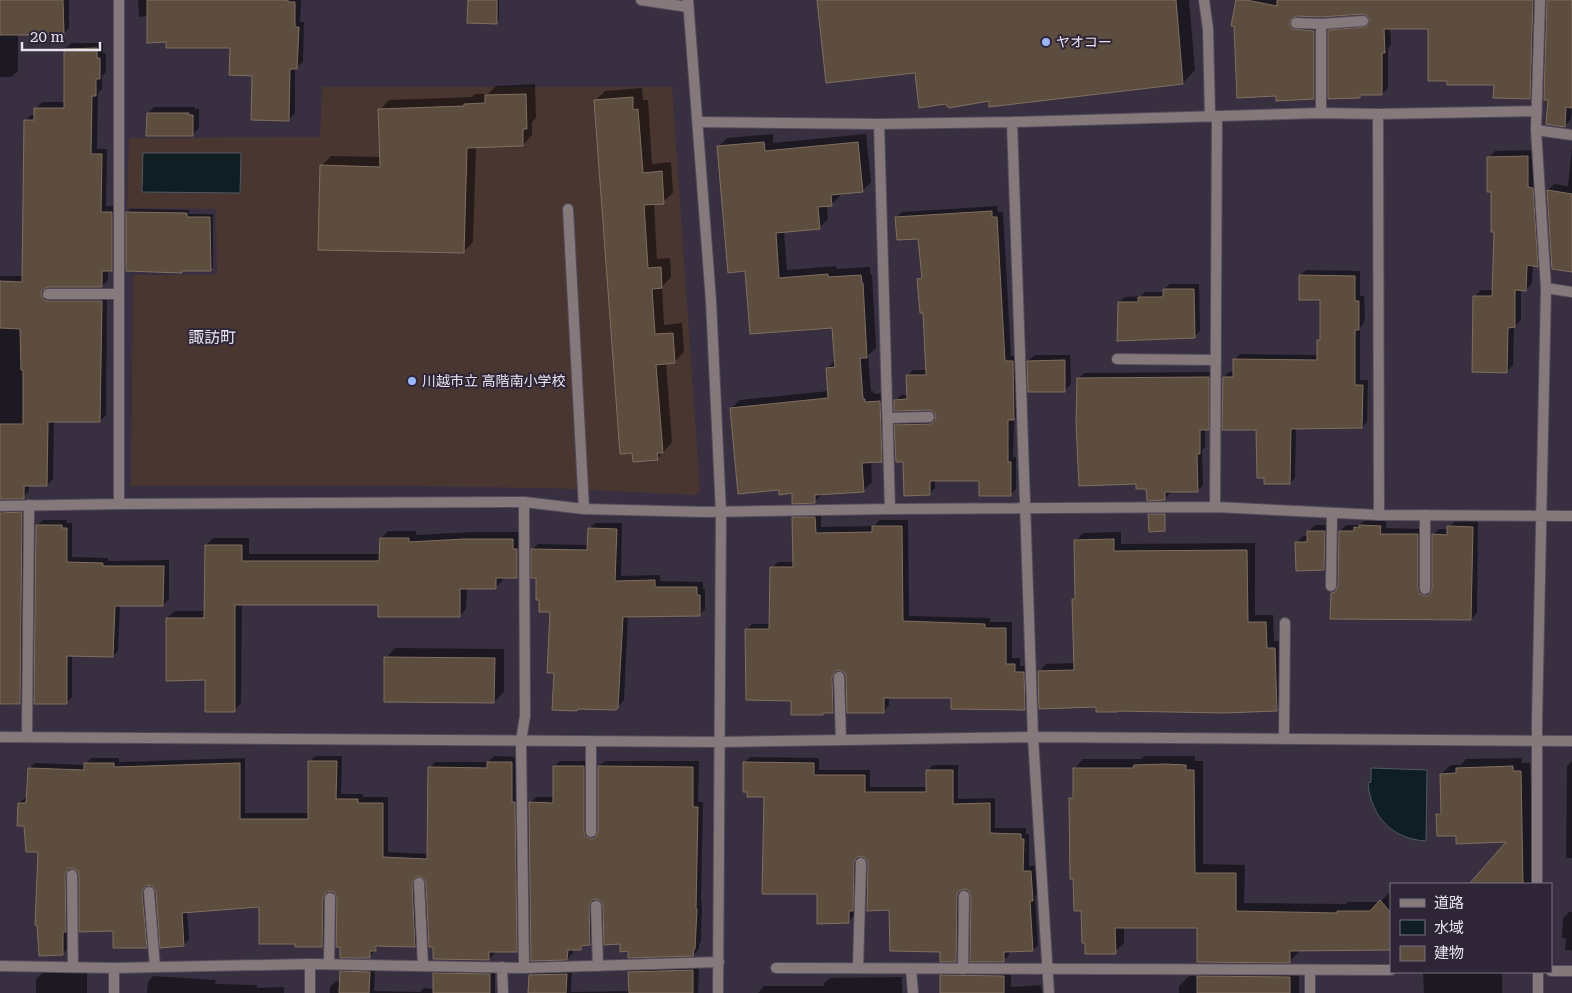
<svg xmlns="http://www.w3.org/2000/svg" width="1572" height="993" font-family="'Roboto Serif','Noto Sans JP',serif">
<rect width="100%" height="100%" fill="#382f40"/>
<!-- education -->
<path fill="#4a3631" d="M 322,87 L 672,87 L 700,491 L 695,495 L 550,488 L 410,486 L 131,486 L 133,275 L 217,275 L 216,209 L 127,208 L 129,138 L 320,137 Z"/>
<!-- water -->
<path fill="#0e1e23" stroke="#4f5960" d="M 143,153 L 241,153 L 240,193 L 142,192 Z
M 1371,768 L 1427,770 L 1426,841 C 1392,839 1371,817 1368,783 L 1371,782 Z"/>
<!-- shadow -->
<path fill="#0007" d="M 0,0 L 69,0 L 69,28 L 63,34 L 18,34 L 18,71 L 11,77 L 0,77 Z
M 138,0 L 301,0 L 300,22 L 304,22 L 303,62 L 295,68 L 295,113 L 289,120 L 231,46 L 167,41 L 148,16 L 139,17 Z
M 469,0 L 499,0 L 499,20 L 496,23 Z
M 818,0 L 1189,0 L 1195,70 L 1183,83 L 990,99 L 917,71 Z
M 1237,0 L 1325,0 L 1295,16 L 1298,23 L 1320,25 L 1320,92 L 1314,98 Z
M 1345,0 L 1539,0 L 1536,92 L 1530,98 L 1495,84 L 1429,28 L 1390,28 L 1391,45 L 1388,48 L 1388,88 L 1382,94 L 1362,94 L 1359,97 L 1337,30 L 1343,24 L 1370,22 L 1370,17 Z
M 1572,0 L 1572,107 L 1571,119 L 1564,126 Z
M 71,43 L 103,43 L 103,53 L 106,53 L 106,72 L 102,76 L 102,89 L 98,93 L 97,149 L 107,149 L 106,206 L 118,206 L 118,264 L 112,270 L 108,270 L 108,280 L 102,286 L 47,286 L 47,288 L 50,294 L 107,295 L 106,415 L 100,421 L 54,421 L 53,479 L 47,485 L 29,485 L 29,491 L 23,497 L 0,498 L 0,276 L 24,276 L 25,121 L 31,115 L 36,115 L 36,108 L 42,102 L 65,102 L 65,49 Z
M 535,84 L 536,118 L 532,122 L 532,135 L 523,145 L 476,146 L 473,242 L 463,252 L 321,166 L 331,156 L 381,157 L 380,110 L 389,100 L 472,97 L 475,94 L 488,94 L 496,86 Z
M 642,88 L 643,100 L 648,100 L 652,164 L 671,162 L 673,193 L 663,202 L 654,203 L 657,259 L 670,258 L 671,277 L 662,287 L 664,325 L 682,323 L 684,352 L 674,362 L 666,363 L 672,442 L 657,459 L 596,100 L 605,91 Z
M 154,107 L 195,107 L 195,109 L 199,109 L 199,128 L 192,135 L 148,113 Z
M 773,134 L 773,143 L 866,134 L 871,182 L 862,191 L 840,193 L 840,196 L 832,204 L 827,205 L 828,219 L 820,227 L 784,231 L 787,270 L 836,266 L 837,269 L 870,267 L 870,275 L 872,275 L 876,348 L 868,355 L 871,391 L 873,391 L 874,394 L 888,393 L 890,452 L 881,461 L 871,461 L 872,482 L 863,491 L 824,493 L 814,502 L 793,491 L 732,408 L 740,400 L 829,391 L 828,368 L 835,360 L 833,326 L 746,270 L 718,147 L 727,138 Z
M 1572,148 L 1572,271 L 1548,190 L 1554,184 L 1568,186 Z
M 1534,150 L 1534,181 L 1539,182 L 1544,259 L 1537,265 L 1533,265 L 1532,283 L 1526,290 L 1521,289 L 1521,320 L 1514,327 L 1513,365 L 1507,371 L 1474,297 L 1481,290 L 1493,290 L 1496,231 L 1488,158 L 1495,151 Z
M 997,206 L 998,212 L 1003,212 L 1011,356 L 1018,356 L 1020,413 L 1014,419 L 1013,457 L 1016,457 L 1016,489 L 1010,495 L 980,480 L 935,480 L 935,488 L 930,494 L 904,461 L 896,425 L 901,420 L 937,419 L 936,412 L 930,409 L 895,401 L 901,395 L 908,395 L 907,376 L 913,370 L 927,370 L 925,312 L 919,279 L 923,275 L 919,238 L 896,217 L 902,212 Z
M 130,209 L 189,210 L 189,214 L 213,214 L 213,267 L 210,270 L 127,212 Z
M 1306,270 L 1360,271 L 1360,296 L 1364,296 L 1365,314 L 1364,323 L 1360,328 L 1360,380 L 1368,380 L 1367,422 L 1362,427 L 1296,427 L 1295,478 L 1290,483 L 1258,429 L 1224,377 L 1229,372 L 1234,372 L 1234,360 L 1240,354 L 1318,355 L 1318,340 L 1321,337 L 1321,299 L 1300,275 Z
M 1170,284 L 1199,284 L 1200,331 L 1194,337 L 1119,302 L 1125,297 L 1141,296 L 1145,292 L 1164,292 L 1164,289 Z
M 1035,355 L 1070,355 L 1071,384 L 1065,390 L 1028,361 Z
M 1214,372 L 1214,423 L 1208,429 L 1205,429 L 1205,447 L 1202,450 L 1203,485 L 1197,491 L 1170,491 L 1170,493 L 1164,499 L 1137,482 L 1078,379 L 1084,373 Z
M 0,504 L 27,507 L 26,697 L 20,703 L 15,705 L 0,704 Z
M 821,511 L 821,527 L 874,526 L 880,520 L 908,520 L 909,616 L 990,618 L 990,622 L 1012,622 L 1012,658 L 1020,658 L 1020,666 L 1030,666 L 1031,702 L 1025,708 L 952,696 L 889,696 L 889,705 L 883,712 L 843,670 L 838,669 L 839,706 L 833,712 L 825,712 L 822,714 L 793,699 L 746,630 L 752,624 L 771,624 L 772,568 L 778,562 L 794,562 L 793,518 L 800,512 Z
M 43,520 L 67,520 L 67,523 L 72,523 L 72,557 L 108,558 L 108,561 L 169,560 L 169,599 L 163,605 L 120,604 L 118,651 L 113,656 L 72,655 L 72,697 L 66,703 L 37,526 Z
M 1366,520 L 1386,520 L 1386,528 L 1424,529 L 1427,589 L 1433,591 L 1433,535 L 1439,529 L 1449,529 L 1449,527 L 1455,521 L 1478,521 L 1477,613 L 1471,619 L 1332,593 L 1338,587 L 1340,531 L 1346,525 L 1358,525 Z
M 595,523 L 622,523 L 621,576 L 660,575 L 660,581 L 703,582 L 703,589 L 705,589 L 705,609 L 699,615 L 628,615 L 624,700 L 616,708 L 555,672 L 552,611 L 538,577 L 532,550 L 538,544 L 589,545 L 589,529 Z
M 1315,525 L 1331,525 L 1330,563 L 1324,569 L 1296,543 L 1303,536 L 1308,536 L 1308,532 Z
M 388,531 L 416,531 L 416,535 L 473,532 L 520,532 L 524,570 L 517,577 L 503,577 L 503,580 L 496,587 L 467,587 L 466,609 L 459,616 L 379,604 L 242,604 L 241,703 L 234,710 L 206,679 L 167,618 L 175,611 L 205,611 L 206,545 L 213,538 L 249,538 L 249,554 L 381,554 L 381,538 Z
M 1121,532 L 1121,544 L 1255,543 L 1255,615 L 1273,615 L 1274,641 L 1283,641 L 1284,703 L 1276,710 L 1097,705 L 1039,672 L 1046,664 L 1075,663 L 1073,599 L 1076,596 L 1076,541 L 1083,533 Z
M 395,648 L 504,649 L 504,692 L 494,702 L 386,658 Z
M 316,756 L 342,756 L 341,794 L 363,794 L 363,797 L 388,797 L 388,852 L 429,854 L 430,768 L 435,762 L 488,762 L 494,756 L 517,757 L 522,903 L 516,909 L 495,948 L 495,953 L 489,959 L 427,882 L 425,878 L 419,875 L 417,877 L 420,940 L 415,945 L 380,945 L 369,957 L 335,891 L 328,890 L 328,940 L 322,945 L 260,906 L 187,911 L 189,939 L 184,945 L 157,891 L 153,885 L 148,884 L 152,941 L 146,947 L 114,929 L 79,870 L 71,867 L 71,925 L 68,948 L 63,953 L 39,850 L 26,825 L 19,803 L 25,798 L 28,798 L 29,769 L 35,763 L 85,765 L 91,758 L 119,758 L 119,762 L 245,758 L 245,813 L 309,813 L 310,761 Z
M 1144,756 L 1195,756 L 1195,761 L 1203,761 L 1203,864 L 1245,865 L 1244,903 L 1346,904 L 1348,902 L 1380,902 L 1390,892 L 1391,949 L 1299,949 L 1299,952 L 1289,962 L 1198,926 L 1124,927 L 1124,943 L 1115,952 L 1082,910 L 1070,799 L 1074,794 L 1074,769 L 1083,759 L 1141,759 Z
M 750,757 L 819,758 L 819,770 L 870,770 L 870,787 L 927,787 L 927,771 L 933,765 L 958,765 L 958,799 L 995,798 L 995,828 L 1026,828 L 1026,834 L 1029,834 L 1029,866 L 1036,866 L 1038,894 L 1035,896 L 1038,945 L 1033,950 L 1009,950 L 1009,955 L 1003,961 L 969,889 L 962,888 L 961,955 L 956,960 L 941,951 L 891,909 L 868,859 L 862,855 L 859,855 L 858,904 L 854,908 L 854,916 L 848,922 L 818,892 L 765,796 L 744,763 Z
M 1522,758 L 1522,763 L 1530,763 L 1532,813 L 1531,884 L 1478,884 L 1478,876 L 1509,841 L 1457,834 L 1437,815 L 1442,810 L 1441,774 L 1451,765 L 1461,765 L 1466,759 Z
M 560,761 L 589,761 L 591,830 L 597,834 L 599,833 L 599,766 L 605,761 L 699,761 L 698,802 L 703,802 L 701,903 L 702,903 L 701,942 L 699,944 L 699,949 L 693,955 L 629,950 L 600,899 L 594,898 L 596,938 L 590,944 L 585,944 L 580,949 L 573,948 L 573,953 L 567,959 L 530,803 L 536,797 L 555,797 L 554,766 Z
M 1572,761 L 1572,858 L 1566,858 L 1567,766 Z
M 1569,912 L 1572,912 L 1572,952 L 1571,950 L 1565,950 L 1566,938 L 1562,938 L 1563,918 Z
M 699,964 L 698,993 L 531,993 L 531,975 L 537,969 L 572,968 L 571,992 L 630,991 L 629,972 L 635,966 Z
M 347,966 L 375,967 L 374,991 L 420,992 L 424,988 L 435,989 L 435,974 L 440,968 L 495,969 L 495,993 L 330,993 L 330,987 L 336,981 L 341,982 L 341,972 Z
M 1208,967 L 1299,967 L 1299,993 L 1179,993 L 1179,986 L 1189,976 L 1198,976 Z
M 949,968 L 1011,968 L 1011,987 L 1041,985 L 1042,993 L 942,993 L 941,976 Z
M 46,970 L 87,970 L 87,993 L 36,993 L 36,979 Z
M 1423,972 L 1502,972 L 1502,993 L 1424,993 Z
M 153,976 L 216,980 L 215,984 L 257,985 L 257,988 L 284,987 L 284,993 L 147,993 L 148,982 Z
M 902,977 L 902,993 L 758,993 L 764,986 L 824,986 L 824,983 L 830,978 Z"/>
<!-- building -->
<path fill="#5d4d3e" stroke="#806f5f" d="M 0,0 L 63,0 L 64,35 L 0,35 Z
M 147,0 L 288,0 L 288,2 L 295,2 L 295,27 L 299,27 L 297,69 L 290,69 L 289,121 L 251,120 L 252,76 L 229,75 L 230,48 L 166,48 L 166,42 L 147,43 Z
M 468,0 L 497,0 L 497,24 L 467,23 Z
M 817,0 L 1176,0 L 1183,84 L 989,107 L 989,101 L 949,108 L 945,104 L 919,108 L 915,73 L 826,83 Z
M 1236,0 L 1246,0 L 1277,6 L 1277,0 L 1533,0 L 1530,99 L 1493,98 L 1494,85 L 1447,85 L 1447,81 L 1428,81 L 1428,29 L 1384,29 L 1385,53 L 1382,53 L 1382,95 L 1360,95 L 1360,98 L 1328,99 L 1328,30 L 1366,27 L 1370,20 L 1366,15 L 1363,14 L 1321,17 L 1296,16 L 1290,20 L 1290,26 L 1293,29 L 1314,31 L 1314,99 L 1276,101 L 1276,96 L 1237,98 L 1234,26 L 1231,26 Z
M 1547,0 L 1572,0 L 1572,108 L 1566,107 L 1565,127 L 1546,124 L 1548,100 L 1544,100 Z
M 97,48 L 97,58 L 100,58 L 100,79 L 96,79 L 96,96 L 92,96 L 91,154 L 102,154 L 101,212 L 112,212 L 112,271 L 102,271 L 102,287 L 48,287 L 42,290 L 41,294 L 44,300 L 48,301 L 102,301 L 100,422 L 48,422 L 47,486 L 24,486 L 24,499 L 0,499 L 0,424 L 23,424 L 23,370 L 21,370 L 20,329 L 0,328 L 0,281 L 22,282 L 24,120 L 34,120 L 34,108 L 64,108 L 64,49 Z
M 526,94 L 527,129 L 523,129 L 523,146 L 467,148 L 464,253 L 318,250 L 320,165 L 380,167 L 378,109 L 464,106 L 464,104 L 485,103 L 485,95 Z
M 633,97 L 633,110 L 638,109 L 643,173 L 662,171 L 664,204 L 644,205 L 648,268 L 661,267 L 662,288 L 652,289 L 655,334 L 673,333 L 675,363 L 656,365 L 663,453 L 657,453 L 658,460 L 633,462 L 632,453 L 620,454 L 594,100 Z
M 147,113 L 189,113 L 189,115 L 193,115 L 193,136 L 146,136 Z
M 764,142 L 765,151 L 858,142 L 863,192 L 831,195 L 832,206 L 818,207 L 820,229 L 776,233 L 779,278 L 828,274 L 828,277 L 861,275 L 862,283 L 863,283 L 867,358 L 860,358 L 863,399 L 865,399 L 865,402 L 880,401 L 882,462 L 862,463 L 864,492 L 815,495 L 815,503 L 792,504 L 792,493 L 779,495 L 779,490 L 738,494 L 730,408 L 828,398 L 826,368 L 835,367 L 832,328 L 750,334 L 745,271 L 728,273 L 717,146 Z
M 1528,156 L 1528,187 L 1533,188 L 1538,267 L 1527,265 L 1526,291 L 1515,290 L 1515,327 L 1508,328 L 1507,373 L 1472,372 L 1473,296 L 1492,296 L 1494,232 L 1491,232 L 1491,192 L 1487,192 L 1487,157 Z
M 1547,190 L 1572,194 L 1572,272 L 1552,269 Z
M 992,211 L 992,217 L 997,217 L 1005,361 L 1013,361 L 1014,420 L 1008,420 L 1008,462 L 1011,462 L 1011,496 L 979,496 L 979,481 L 930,481 L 930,495 L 904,496 L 903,462 L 896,462 L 894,425 L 930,424 L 935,421 L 936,416 L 935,413 L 929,410 L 894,411 L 894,400 L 907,399 L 906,375 L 926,375 L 923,313 L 920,313 L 917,279 L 922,278 L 918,239 L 897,240 L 895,217 Z
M 126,212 L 187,213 L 187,217 L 210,217 L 211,271 L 182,271 L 182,273 L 126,271 Z
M 1299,275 L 1355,276 L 1355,301 L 1359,301 L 1359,330 L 1355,330 L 1355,385 L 1363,385 L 1362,428 L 1291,429 L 1290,484 L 1264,484 L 1264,478 L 1257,478 L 1256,430 L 1222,430 L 1223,377 L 1233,377 L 1233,359 L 1317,360 L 1317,340 L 1320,340 L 1320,300 L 1299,300 Z
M 1163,289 L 1194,289 L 1195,338 L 1117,341 L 1118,302 L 1138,302 L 1138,297 L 1163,297 Z
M 1065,360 L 1065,392 L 1028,392 L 1027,361 Z
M 1209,377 L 1209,430 L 1200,430 L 1200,454 L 1197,454 L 1198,492 L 1165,492 L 1165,500 L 1147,501 L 1146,489 L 1136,489 L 1136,484 L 1079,486 L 1076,423 L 1077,378 Z
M 22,512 L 20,704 L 0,704 L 0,513 Z
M 1148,514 L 1165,514 L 1165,531 L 1149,532 Z
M 792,517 L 815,517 L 816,533 L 872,532 L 872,526 L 902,526 L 903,621 L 985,624 L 985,628 L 1006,628 L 1006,664 L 1015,664 L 1015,672 L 1024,672 L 1025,710 L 951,709 L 951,698 L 884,698 L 884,713 L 847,713 L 846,676 L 845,673 L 839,670 L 835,671 L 832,677 L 833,713 L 823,713 L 823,715 L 791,715 L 791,701 L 746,700 L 745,629 L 769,629 L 770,567 L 793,567 Z
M 36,525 L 62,525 L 62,528 L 67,528 L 67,562 L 103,563 L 103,566 L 164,566 L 163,606 L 115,606 L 113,657 L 67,656 L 67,704 L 34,704 Z
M 1359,525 L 1381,526 L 1380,534 L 1418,534 L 1418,589 L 1419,593 L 1425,596 L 1429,595 L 1432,589 L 1432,534 L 1447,535 L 1447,526 L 1473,527 L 1471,620 L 1330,619 L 1331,593 L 1335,592 L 1338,586 L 1339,531 L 1354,531 L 1354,527 L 1359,528 Z
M 588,528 L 617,529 L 615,581 L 655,580 L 655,587 L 697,587 L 697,595 L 700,595 L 700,616 L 623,617 L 618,708 L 616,710 L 578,709 L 577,711 L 552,710 L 554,673 L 547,673 L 550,612 L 539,612 L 539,600 L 536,600 L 536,578 L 531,578 L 531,549 L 587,550 Z
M 1307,531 L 1325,531 L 1324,570 L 1296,571 L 1295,542 L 1307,542 Z
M 380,538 L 409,538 L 409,542 L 465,539 L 513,539 L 513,549 L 517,549 L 517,578 L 496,578 L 496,589 L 460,589 L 460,617 L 378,617 L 378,605 L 235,605 L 235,712 L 205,712 L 205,680 L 166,681 L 166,618 L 204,618 L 205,545 L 242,545 L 242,561 L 379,561 Z
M 1114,539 L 1114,551 L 1247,550 L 1248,622 L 1266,622 L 1267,648 L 1275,648 L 1277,711 L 1224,713 L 1117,711 L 1117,712 L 1096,712 L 1096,707 L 1039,709 L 1038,671 L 1074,670 L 1072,599 L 1075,599 L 1074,540 Z
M 384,657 L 495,658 L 494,703 L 384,702 Z
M 308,761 L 337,761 L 336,799 L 358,799 L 358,803 L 383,803 L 383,857 L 427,859 L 428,767 L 487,768 L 487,762 L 512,762 L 512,802 L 515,802 L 517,952 L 489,952 L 489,960 L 433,959 L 433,947 L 429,947 L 426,883 L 424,879 L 419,876 L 415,878 L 412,883 L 415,947 L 376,946 L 376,951 L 370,951 L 370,958 L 340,958 L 340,947 L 336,947 L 337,898 L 334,892 L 331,891 L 326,892 L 323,898 L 322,947 L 295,947 L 295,944 L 259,944 L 259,907 L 182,913 L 184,946 L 160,948 L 156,891 L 152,886 L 148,885 L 143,889 L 142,893 L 147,948 L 113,948 L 113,931 L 79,932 L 79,875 L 78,871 L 72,868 L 68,869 L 65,875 L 66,932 L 63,932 L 63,955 L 39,956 L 37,925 L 35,925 L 38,852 L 26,852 L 24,826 L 17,826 L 18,803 L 26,803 L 28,768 L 84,770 L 84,763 L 114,763 L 114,767 L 240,763 L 240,819 L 308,819 Z
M 743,762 L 814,763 L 814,775 L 865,775 L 865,792 L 926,792 L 926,770 L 953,770 L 953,804 L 990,803 L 990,833 L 1021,834 L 1021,839 L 1024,839 L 1023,871 L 1031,871 L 1033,901 L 1030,901 L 1033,951 L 1004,952 L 1004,962 L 970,962 L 971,896 L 968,890 L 964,889 L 958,892 L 957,896 L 956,962 L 940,962 L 940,952 L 890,951 L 889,910 L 867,911 L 868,863 L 867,859 L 862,856 L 857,857 L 854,862 L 853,911 L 849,911 L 849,923 L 817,924 L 817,894 L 762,894 L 764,797 L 747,797 L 747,792 L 743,792 Z
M 1165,764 L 1186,765 L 1186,770 L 1194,770 L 1195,873 L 1236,873 L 1236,911 L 1337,913 L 1337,911 L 1370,911 L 1380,900 L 1391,913 L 1391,950 L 1290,951 L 1290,963 L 1197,962 L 1197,928 L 1115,928 L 1116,954 L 1085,954 L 1085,943 L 1082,943 L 1081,911 L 1074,911 L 1073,879 L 1070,879 L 1069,798 L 1073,798 L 1073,768 L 1133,768 L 1134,765 Z
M 553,766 L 584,766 L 584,832 L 585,836 L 591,839 L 595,838 L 598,832 L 598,766 L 693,767 L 693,807 L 698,807 L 696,909 L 697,909 L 695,949 L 694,949 L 693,956 L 628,958 L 628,951 L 620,952 L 620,944 L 604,945 L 603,906 L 602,902 L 596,899 L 592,900 L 589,906 L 590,945 L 581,946 L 581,950 L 568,950 L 567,960 L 531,961 L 529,802 L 553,803 Z
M 1513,766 L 1513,771 L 1521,771 L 1523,884 L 1469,884 L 1506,842 L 1456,844 L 1456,836 L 1437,836 L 1436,814 L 1441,814 L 1440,774 L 1456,773 L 1456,768 Z
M 693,970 L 693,993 L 629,993 L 628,972 Z
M 340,971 L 370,972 L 369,993 L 339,993 Z
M 433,973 L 490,974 L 490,993 L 433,993 Z
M 567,974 L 566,993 L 528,993 L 529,975 Z
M 940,975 L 1004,976 L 1004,993 L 940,993 Z
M 1197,976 L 1290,977 L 1290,993 L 1197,993 Z"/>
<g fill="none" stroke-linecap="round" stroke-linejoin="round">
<!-- service casing -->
<g stroke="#544c5c" stroke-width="12">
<path id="service" d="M 1296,23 L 1321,24
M 1321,113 L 1321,24 L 1363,21
M 568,209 L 584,509
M 48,294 L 119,294
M 1117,359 L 1216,360
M 888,418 L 929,417
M 1331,586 L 1332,513
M 1425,589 L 1425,515
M 839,677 L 841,740
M 27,737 L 29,505
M 1284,739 L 1285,623
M 521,741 L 525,716 L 524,502
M 591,741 L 591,832
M 72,875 L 73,967
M 419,883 L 423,966
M 149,892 L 155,967
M 596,906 L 598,966
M 329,964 L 330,898
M 858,968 L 861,863
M 963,969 L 964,896"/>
</g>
<!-- minor casing -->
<g stroke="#544c5c" stroke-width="12">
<path id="minor" d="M 641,0 L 688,7
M 1204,0 L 1208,29 L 1210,116
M 1378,114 L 1379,515
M 698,122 L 879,124 L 1012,122 L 1321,113 L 1378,114 L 1537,111
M 1012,122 L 1033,737 L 1049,993
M 879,124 L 890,509
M 1536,130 L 1572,135
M 1546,288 L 1572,292
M 119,504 L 119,0
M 0,506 L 119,504 L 524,502 L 584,509 L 705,512 L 890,509 L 1215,507 L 1379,515 L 1572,516
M 1215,507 L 1217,116
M 521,741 L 524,968
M 1537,884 L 1537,721 L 1546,288 L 1536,130 L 1540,0
M 0,966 L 114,968 L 310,964 L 524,968 L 719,962
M 502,967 L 503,993
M 114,968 L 114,993
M 776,968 L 1391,970
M 911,969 L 913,993
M 1551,971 L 1572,971
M 310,993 L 310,964
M 1310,993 L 1310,970
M 1538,993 L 1538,972"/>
</g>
<!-- tertiary casing -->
<g stroke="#544c5c" stroke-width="12">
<path id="tertiary" d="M 688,0 L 711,301 L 721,512 L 718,993
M 0,737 L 719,742 L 1033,737 L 1572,741"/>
</g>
<!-- service -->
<use href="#service" stroke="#85797c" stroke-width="10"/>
<!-- minor -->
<use href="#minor" stroke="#85797c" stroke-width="10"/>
<!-- tertiary -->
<use href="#tertiary" stroke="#85797c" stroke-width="10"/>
</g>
<!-- markers -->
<g fill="#9ab5fd" stroke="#2e2536" stroke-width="2">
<circle cx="1046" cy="42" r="5"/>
<circle cx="412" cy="381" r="5"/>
</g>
<g text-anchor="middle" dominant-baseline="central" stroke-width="4" stroke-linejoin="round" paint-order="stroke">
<!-- poi labels -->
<g font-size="14" fill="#e8e3ee" stroke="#2e2536" text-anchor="start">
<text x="1056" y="42">ヤオコー</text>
<text x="422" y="381">川越市立 高階南小学校</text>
</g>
<!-- quarter labels -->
<g font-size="16" fill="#e8e3ee" stroke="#2e2536">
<text x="212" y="337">諏訪町</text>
</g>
</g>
<!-- legend -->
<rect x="1390" y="883" width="162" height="90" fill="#2e2536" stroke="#787180"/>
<rect x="1400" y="899" width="25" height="8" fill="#85797c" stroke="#787180"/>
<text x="1434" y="908" font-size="15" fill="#e8e3ee">道路</text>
<rect x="1400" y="920" width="25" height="15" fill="#0e1e23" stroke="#787180"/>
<text x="1434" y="933" font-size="15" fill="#e8e3ee">水域</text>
<rect x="1400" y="946" width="25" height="15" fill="#5d4d3e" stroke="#787180"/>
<text x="1434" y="958" font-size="15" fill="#e8e3ee">建物</text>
<!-- scale -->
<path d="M22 42v8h78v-8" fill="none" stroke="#e8e3ee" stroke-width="2.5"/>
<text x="30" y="42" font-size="15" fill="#e8e3ee" stroke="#2e2536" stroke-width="4" paint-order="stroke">20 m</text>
</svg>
